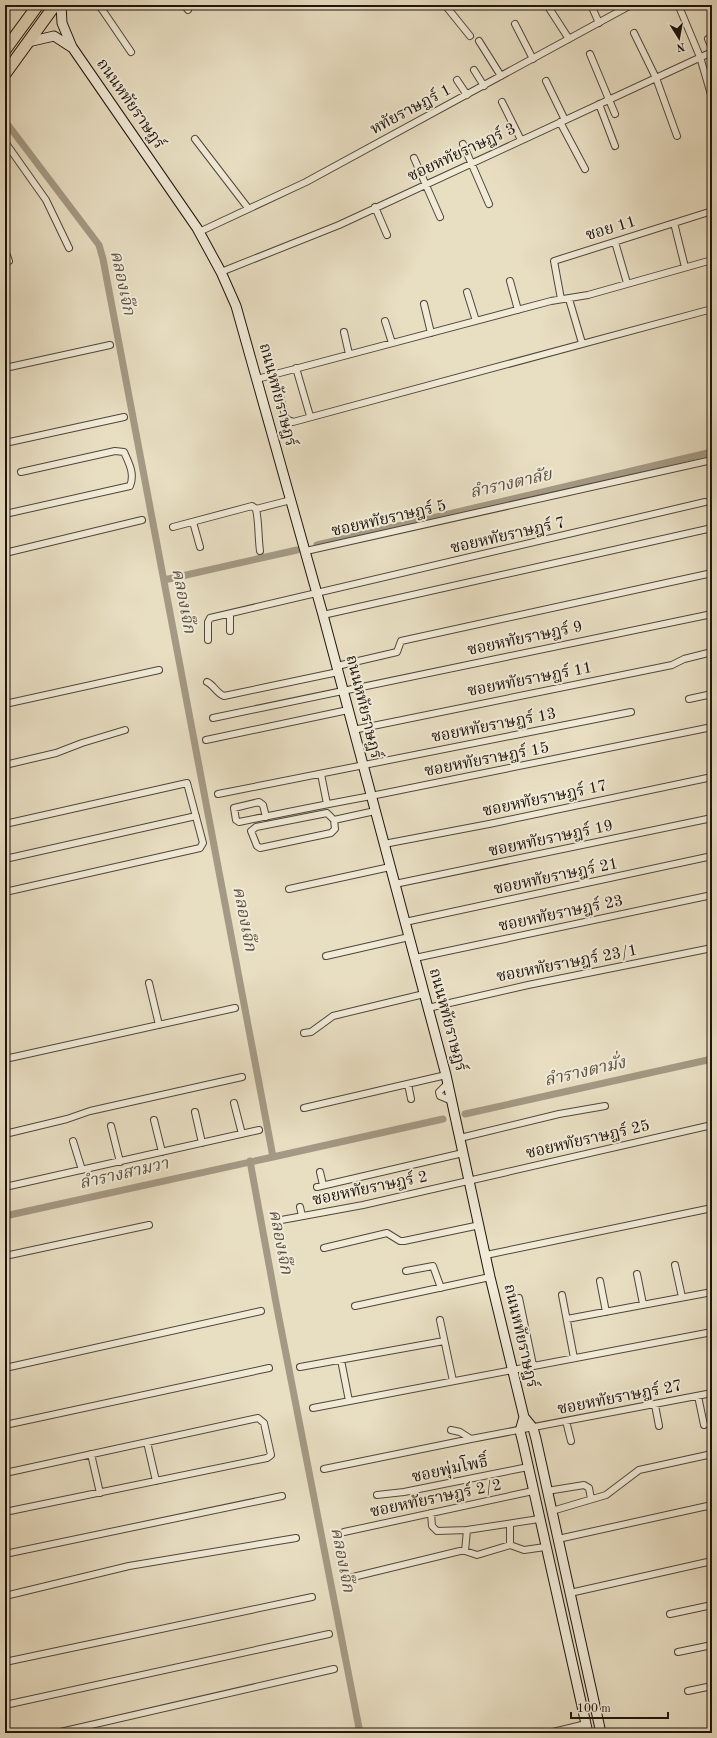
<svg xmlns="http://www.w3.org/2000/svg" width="717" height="1738" font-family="'Old Standard TT','Noto Serif Thai',serif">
<rect width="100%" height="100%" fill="#e8dec2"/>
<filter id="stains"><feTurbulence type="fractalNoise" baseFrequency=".005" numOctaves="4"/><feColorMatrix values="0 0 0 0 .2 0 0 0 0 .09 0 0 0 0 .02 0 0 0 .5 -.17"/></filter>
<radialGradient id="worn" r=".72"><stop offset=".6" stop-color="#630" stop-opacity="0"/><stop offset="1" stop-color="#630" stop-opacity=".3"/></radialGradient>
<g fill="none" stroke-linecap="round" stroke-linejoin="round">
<!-- canal -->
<path stroke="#a49984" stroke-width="7" d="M 5,121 L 99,245 L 103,259 L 273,1157 L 5,1216
M 317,545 L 712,452
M 164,580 L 297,550
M 465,1114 L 712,1059
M 273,1157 L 443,1119
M 250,1161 L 277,1308 L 360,1733"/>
<!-- minor casing -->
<g stroke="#51463a" stroke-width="8">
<path id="minor" d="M 99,5 L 131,52
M 184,5 L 188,10
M 445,5 L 470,36
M 547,5 L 569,39
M 591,5 L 599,23
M 680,9 L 700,57 L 712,98
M 515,24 L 533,59
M 634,33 L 656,78 L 677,136
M 708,39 L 712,48
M 479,41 L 501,76
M 590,54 L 615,114
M 474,70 L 484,86
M 457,80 L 467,95
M 546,81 L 565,120
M 502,102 L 521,140
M 599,104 L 615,146
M 560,122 L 585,169
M 195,139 L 248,208
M 5,142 L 46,200 L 69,248
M 463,144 L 489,204
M 414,158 L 440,217
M 375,207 L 387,235
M 674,223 L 685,267
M 199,232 L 306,182 L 631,5
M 615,242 L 627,283
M 5,250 L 9,261
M 221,272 L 339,225 L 712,52
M 510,281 L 518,310
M 467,292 L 476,321
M 561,299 L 554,261 L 712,211
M 569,299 L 582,343
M 424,304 L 431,333
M 385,321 L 392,343
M 344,332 L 349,354
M 5,368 L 110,345
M 296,368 L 310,416
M 274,374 L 286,419 L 293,422 L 712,309
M 257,379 L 551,301 L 588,295 L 712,260
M 5,443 L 124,417
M 256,509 C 259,523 258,536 260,551
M 5,514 L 130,486 C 135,474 129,463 124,452 L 115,451 L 21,472
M 193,522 L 200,547
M 173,527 L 252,506 L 256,509 L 291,500
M 306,551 L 712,460
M 5,553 L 142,520
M 230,614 L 230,631
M 323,615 L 712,528
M 208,640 L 208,622 L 210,618 L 705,502
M 337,666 L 397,652 L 401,641 L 712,573
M 207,682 C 214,685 216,693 224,696 L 338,672
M 689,699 L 712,694
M 5,704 L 159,670
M 213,718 L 712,614
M 353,730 L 672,665 L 684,659 L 712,652
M 206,740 L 348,710
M 5,765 L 56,753 L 82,743 L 125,730
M 321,774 L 327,804
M 218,794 L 631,712
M 327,813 L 334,820 L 335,829 L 331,833 L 260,848 L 257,846 L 251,831 L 256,827 Z
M 266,817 L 263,805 L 259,802 L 234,808 L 236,820 L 239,822 C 283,813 327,804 371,796 L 712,727
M 334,820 L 375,811
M 5,824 L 187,783 L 203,843 L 200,848 L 5,892
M 384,844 L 489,824 L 712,777
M 5,859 L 196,816
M 395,884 L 712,818
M 289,889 L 390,867
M 405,922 L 712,856
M 326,956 L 409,937
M 415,958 L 712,895
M 149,983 L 159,1025
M 428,1008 L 528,985 L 712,948
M 304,1033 L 311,1032 L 333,1016 L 424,994
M 5,1059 L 235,1008
M 448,1083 L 439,1092 L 440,1096 L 452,1101
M 408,1084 L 411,1099
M 234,1103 L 242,1134
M 304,1108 L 446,1075
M 195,1112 L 202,1143
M 154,1120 L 162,1152
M 111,1126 L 120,1162
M 5,1134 L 67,1119 L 90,1111 L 242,1077
M 460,1138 L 559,1114 L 605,1106
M 73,1141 L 82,1170
M 320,1172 L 323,1185
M 5,1187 L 259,1130
M 317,1187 L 463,1153
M 300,1207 L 302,1216
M 276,1221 L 363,1205 L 712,1125
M 324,1248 L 387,1233 L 400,1241 L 404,1241 L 480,1225
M 486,1255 L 712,1208
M 5,1256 L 149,1225
M 712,1256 L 712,1258
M 675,1265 L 682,1297
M 406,1271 L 433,1266 L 441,1288
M 637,1274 L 643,1304
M 600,1281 L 606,1312
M 562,1295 L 574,1358
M 519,1298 L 533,1365
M 355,1306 L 490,1277
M 567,1319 L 712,1292
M 440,1320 L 453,1381
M 341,1360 L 349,1401
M 300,1367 L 444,1341
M 5,1368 L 261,1311
M 698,1396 L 704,1425
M 655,1405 L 659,1426
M 313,1408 L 712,1332
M 566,1421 L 571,1441
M 5,1425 L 269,1368
M 451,1430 L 460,1432 L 471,1439 L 712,1393
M 147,1442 L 156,1481
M 91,1454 L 100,1493
M 324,1469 L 471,1439
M 5,1473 L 258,1418 L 264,1423 L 271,1455 L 267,1458 L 5,1512
M 547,1491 L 584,1485 L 589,1488 L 591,1499
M 377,1495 L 404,1492 L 528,1467
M 552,1511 L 606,1495 L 639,1470 L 712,1454
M 431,1513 L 432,1526 L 437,1531 L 467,1530
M 344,1532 L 533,1491
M 558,1539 L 712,1505
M 510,1545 L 510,1524
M 465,1551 L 467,1530 L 539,1519
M 5,1554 L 282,1496
M 353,1577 L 460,1551 L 465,1551 L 477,1555 L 510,1545 L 524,1550 L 545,1547
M 570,1593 L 712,1561
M 5,1596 L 129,1566 L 296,1538
M 670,1614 L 712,1605
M 678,1652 L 712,1645
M 5,1662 L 312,1597
M 688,1691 L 712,1686
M 5,1705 L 329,1634
M 56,1733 L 334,1669
M 549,1733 L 586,1724"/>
</g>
<!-- secondary casing -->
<g stroke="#1f140d" stroke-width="11">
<path id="secondary" d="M 61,5 L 62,23 L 72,47 L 197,228 L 221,272 L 236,306 L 323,615 L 446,1075 L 490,1277 L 524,1417 L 533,1428 L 536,1439 L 601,1733
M 28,42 L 54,36 L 71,47
M 524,1417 L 520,1431 L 523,1443 L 588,1733"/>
</g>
<!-- trunk casing -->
<g stroke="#1f140d" stroke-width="13">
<path id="trunk" d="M 5,50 L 38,5
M 5,74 L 55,5"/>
</g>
<!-- minor -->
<use href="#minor" stroke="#f0ead7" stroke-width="6"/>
<!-- secondary -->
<use href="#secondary" stroke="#f0ead7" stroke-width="9"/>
<!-- trunk -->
<use href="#trunk" stroke="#e8dec2" stroke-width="11"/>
</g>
<g text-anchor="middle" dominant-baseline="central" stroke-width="4" stroke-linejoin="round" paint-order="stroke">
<!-- street labels -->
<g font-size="16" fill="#1f140d" stroke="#f0ead7">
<text transform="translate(130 104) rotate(55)">ถนนหทัยราษฎร์</text>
<text transform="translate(411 110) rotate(-28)">หทัยราษฎร์ 1</text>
<text transform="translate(462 153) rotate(-25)">ซอยหทัยราษฎร์ 3</text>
<text transform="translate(611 229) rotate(-17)">ซอย 11</text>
<text transform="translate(277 395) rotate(75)">ถนนหทัยราษฎร์</text>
<text transform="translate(389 519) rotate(-13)">ซอยหทัยราษฎร์ 5</text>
<text transform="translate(508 536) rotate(-13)">ซอยหทัยราษฎร์ 7</text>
<text transform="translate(525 639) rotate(-12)">ซอยหทัยราษฎร์ 9</text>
<text transform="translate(530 680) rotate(-11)">ซอยหทัยราษฎร์ 11</text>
<text transform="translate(363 707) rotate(76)">ถนนหทัยราษฎร์</text>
<text transform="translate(494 726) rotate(-11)">ซอยหทัยราษฎร์ 13</text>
<text transform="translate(487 760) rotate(-11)">ซอยหทัยราษฎร์ 15</text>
<text transform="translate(545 799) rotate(-12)">ซอยหทัยราษฎร์ 17</text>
<text transform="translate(551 839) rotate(-12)">ซอยหทัยราษฎร์ 19</text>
<text transform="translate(556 877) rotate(-12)">ซอยหทัยราษฎร์ 21</text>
<text transform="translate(561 914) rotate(-12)">ซอยหทัยราษฎร์ 23</text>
<text transform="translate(567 964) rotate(-11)">ซอยหทัยราษฎร์ 23/1</text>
<text transform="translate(447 1020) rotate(75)">ถนนหทัยราษฎร์</text>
<text transform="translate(588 1140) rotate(-13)">ซอยหทัยราษฎร์ 25</text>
<text transform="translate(370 1189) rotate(-12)">ซอยหทัยราษฎร์ 2</text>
<text transform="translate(520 1336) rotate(77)">ถนนหทัยราษฎร์</text>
<text transform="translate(620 1398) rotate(-11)">ซอยหทัยราษฎร์ 27</text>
<text transform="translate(450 1470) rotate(-12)">ซอยพุ่มโพธิ์</text>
<text transform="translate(436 1499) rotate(-12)">ซอยหทัยราษฎร์ 2/2</text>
</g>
<!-- water labels -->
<g font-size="17" font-style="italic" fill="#5b5043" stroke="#f0ead7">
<text transform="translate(122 283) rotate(78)">คลองเจ๊ก</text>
<text transform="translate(511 484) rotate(-13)">ลำรางตาลัย</text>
<text transform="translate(183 601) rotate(79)">คลองเจ๊ก</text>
<text transform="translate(244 919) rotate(79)">คลองเจ๊ก</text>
<text transform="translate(585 1072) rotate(-13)">ลำรางตามั่ง</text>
<text transform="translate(124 1174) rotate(-13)">ลำรางสามวา</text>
<text transform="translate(280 1242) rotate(79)">คลองเจ๊ก</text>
<text transform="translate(342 1560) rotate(79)">คลองเจ๊ก</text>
</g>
</g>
<!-- margin -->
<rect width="717" height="1738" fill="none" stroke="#e8dec2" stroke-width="20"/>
<rect x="6" y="6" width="705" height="1726" fill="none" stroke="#1f140d" stroke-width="2"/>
<rect x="10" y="10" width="697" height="1718" fill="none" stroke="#1f140d"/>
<!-- north arrow -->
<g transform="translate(679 38) rotate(169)" stroke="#f0ead7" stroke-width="3" paint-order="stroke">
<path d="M0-3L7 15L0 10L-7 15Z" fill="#1f140d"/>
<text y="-6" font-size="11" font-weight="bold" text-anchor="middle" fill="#1f140d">N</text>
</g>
<!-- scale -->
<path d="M571 1712v6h97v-6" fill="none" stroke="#1f140d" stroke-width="2"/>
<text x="577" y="1712" font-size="12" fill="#1f140d" stroke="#f0ead7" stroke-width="3" paint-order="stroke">100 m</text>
<rect width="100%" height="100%" filter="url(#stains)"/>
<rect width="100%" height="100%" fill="url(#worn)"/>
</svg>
